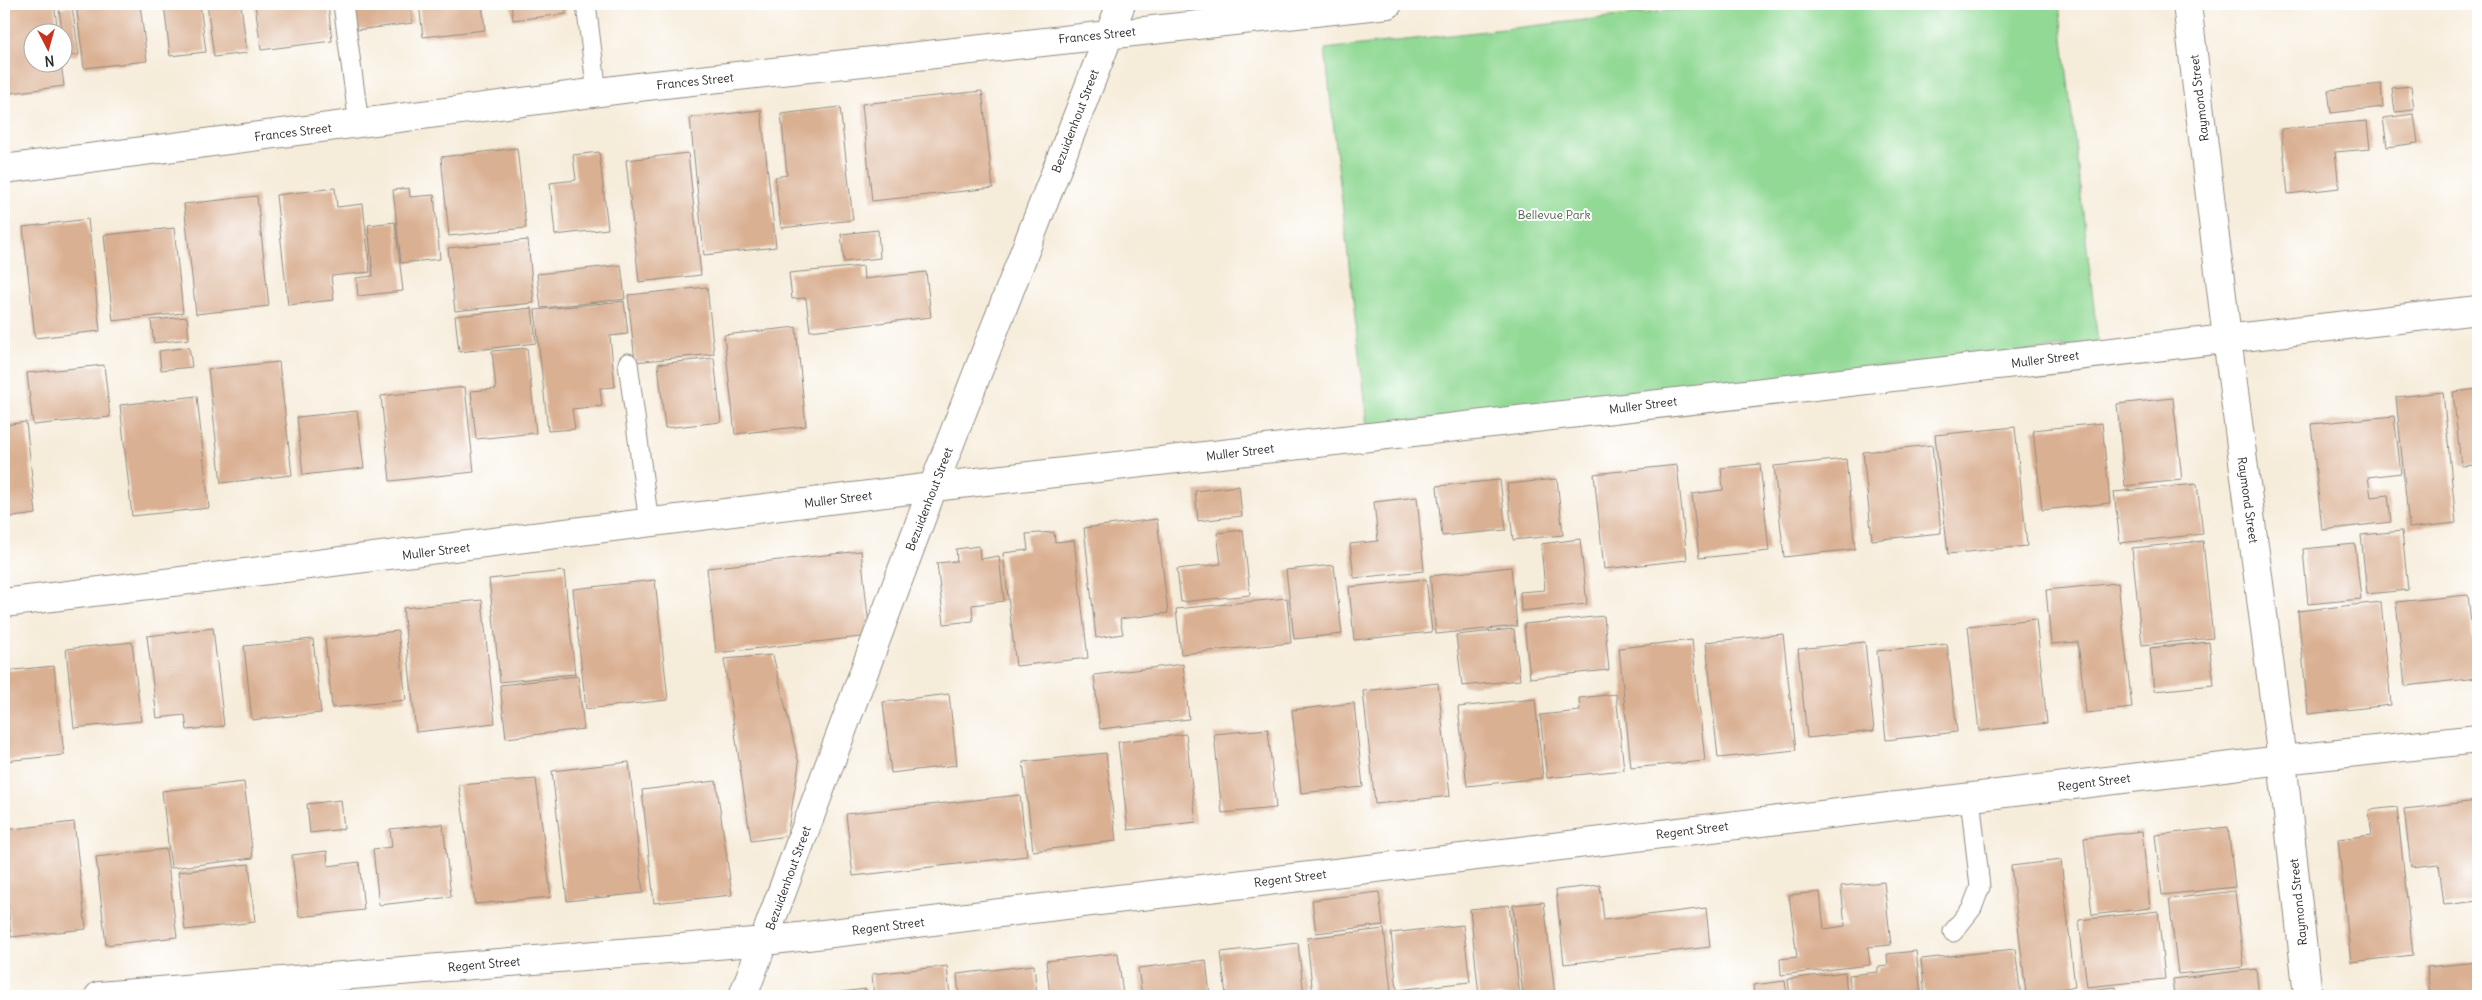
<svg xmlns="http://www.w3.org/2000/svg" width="2482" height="1000" font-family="Delius,sans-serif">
<rect width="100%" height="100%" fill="#fff"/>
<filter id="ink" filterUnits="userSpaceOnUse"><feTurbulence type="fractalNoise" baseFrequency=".02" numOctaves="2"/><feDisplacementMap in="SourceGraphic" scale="10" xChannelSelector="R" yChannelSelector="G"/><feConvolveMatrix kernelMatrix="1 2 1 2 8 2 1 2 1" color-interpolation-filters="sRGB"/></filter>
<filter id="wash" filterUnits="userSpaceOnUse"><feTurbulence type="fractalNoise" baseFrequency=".0096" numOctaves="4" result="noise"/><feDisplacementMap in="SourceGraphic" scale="20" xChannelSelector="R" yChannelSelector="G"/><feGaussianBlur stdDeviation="1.12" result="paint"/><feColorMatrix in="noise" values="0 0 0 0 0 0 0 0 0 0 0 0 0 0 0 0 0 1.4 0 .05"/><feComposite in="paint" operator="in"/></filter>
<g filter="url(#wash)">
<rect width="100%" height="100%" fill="#f6ecda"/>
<!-- green -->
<path fill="#91d994" stroke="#5e8260" d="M 1728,4 L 2059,4 L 2098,343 L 1367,426 L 1325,49 Z"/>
<g id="blocks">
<!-- building -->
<path fill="#dab093" d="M 4,4 L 54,4 L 58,32 L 32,32 L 32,62 L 61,62 L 64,86 L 4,94 Z
M 76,4 L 140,4 L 147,61 L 84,68 Z
M 164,4 L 200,4 L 206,52 L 170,56 Z
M 207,4 L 241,4 L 247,53 L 214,57 Z
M 255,4 L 328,4 L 332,41 L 261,50 Z
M 346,4 L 410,4 L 413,23 L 349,31 Z
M 419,4 L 482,4 L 485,30 L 423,37 Z
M 511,4 L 565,4 L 566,14 L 513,20 Z
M 1202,4 L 1299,4 L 1197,19 Z
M 72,6 L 79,55 L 65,56 L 59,8 Z
M 2381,84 L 2383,107 L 2331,113 L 2328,90 Z
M 2411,86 L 2414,110 L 2395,112 L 2392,88 Z
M 982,91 L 993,188 L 872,201 L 862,104 Z
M 840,107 L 853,220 L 781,228 L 775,177 L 787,175 L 781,114 Z
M 761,110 L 776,247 L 704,255 L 690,118 Z
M 2414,114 L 2418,143 L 2387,147 L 2383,118 Z
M 2367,121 L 2370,149 L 2335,152 L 2339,188 L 2288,194 L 2281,129 Z
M 517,148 L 526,228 L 449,236 L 441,157 Z
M 599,152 L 608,229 L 555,235 L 550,183 L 576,180 L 573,155 Z
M 688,153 L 701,275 L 639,282 L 626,160 Z
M 335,188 L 337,207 L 363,204 L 370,272 L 331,276 L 334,300 L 288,305 L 276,195 Z
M 409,188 L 410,197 L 434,195 L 440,259 L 401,263 L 393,190 Z
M 257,196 L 269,306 L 196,314 L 184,204 Z
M 88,219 L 100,331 L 35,338 L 23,227 Z
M 395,222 L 403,291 L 358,296 L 356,278 L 373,276 L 368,225 Z
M 174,228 L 183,313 L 113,321 L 104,235 Z
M 878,230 L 880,258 L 844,262 L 841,234 Z
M 528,240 L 534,303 L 455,311 L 448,248 Z
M 621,265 L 625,299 L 541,308 L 537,274 Z
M 863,266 L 864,279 L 926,272 L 931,317 L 810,331 L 806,298 L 792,299 L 789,273 Z
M 707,287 L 714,354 L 635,362 L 628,295 Z
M 624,301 L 628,334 L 610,336 L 615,387 L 600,388 L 602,406 L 572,409 L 575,429 L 548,431 L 535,310 Z
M 4,307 L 7,326 L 4,327 Z
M 532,308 L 536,343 L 459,352 L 455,316 Z
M 187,317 L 189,339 L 154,343 L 151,320 Z
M 796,327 L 806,426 L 735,434 L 724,335 Z
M 189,347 L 192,367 L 161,370 L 159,351 Z
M 527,348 L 536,433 L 476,439 L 471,391 L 496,389 L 492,351 Z
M 714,358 L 721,422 L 665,428 L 658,364 Z
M 279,362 L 292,475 L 221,483 L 208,369 Z
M 104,365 L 110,417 L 33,425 L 27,373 Z
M 465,387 L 474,472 L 390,481 L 381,396 Z
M 2478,389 L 2478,465 L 2461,466 L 2453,392 Z
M 2443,392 L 2456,523 L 2409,528 L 2396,397 Z
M 197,396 L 209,508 L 132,516 L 120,405 Z
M 2173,398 L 2182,480 L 2125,486 L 2117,404 Z
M 357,411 L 364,468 L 303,475 L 297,417 Z
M 2394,416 L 2401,473 L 2368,477 L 2371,497 L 2388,495 L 2391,522 L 2322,530 L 2311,424 Z
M 26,422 L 36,514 L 4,518 L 4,425 Z
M 2102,423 L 2110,503 L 2042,510 L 2033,430 Z
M 2015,427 L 2027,546 L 1948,554 L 1935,435 Z
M 1932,445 L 1941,533 L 1872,540 L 1863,452 Z
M 1846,459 L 1855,549 L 1784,557 L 1774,466 Z
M 1760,464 L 1769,551 L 1699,558 L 1692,494 L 1723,490 L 1721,468 Z
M 1677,465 L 1687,560 L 1604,569 L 1594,474 Z
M 1557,479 L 1563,535 L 1513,540 L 1507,484 Z
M 1500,480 L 1506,530 L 1442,536 L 1437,486 Z
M 2197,484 L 2203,534 L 2120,543 L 2114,492 Z
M 1239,486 L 1242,516 L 1198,521 L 1195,491 Z
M 1417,497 L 1424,571 L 1354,578 L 1350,544 L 1378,541 L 1374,502 Z
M 1157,519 L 1168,613 L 1120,619 L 1123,634 L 1096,638 L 1084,528 Z
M 1243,530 L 1250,595 L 1181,602 L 1177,569 L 1221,564 L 1217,533 Z
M 2402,531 L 2408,590 L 2367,594 L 2361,535 Z
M 1054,532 L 1055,542 L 1074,540 L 1088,658 L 1016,666 L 1003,553 L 1028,550 L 1026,534 Z
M 1580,539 L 1587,604 L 1521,611 L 1520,592 L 1545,590 L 1541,544 Z
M 2203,541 L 2213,638 L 2142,645 L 2132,548 Z
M 2355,544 L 2361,599 L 2308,604 L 2303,549 Z
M 979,546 L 980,559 L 999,556 L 1004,601 L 972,605 L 973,621 L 944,624 L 937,563 L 957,561 L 956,549 Z
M 861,551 L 870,636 L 716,653 L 707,568 Z
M 1334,565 L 1342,634 L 1294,639 L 1286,570 Z
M 1511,567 L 1517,626 L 1436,634 L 1430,576 Z
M 564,571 L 575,674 L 500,682 L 489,579 Z
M 1426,579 L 1432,632 L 1354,640 L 1349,587 Z
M 655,580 L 668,700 L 586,709 L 573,589 Z
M 2118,583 L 2132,708 L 2086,713 L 2078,642 L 2051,644 L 2046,590 Z
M 2468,595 L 2477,678 L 2405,686 L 2396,602 Z
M 1287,598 L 1291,643 L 1181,654 L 1176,609 Z
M 482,600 L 495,723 L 416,732 L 403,608 Z
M 2381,602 L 2391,705 L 2308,714 L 2298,611 Z
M 1604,616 L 1609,670 L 1530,678 L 1524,624 Z
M 2036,619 L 2047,723 L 1979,731 L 1968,626 Z
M 213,628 L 224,726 L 187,730 L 185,715 L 157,718 L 147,636 Z
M 1514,629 L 1520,680 L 1462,686 L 1456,635 Z
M 398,631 L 406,700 L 332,708 L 325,639 Z
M 1783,634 L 1796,750 L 1718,758 L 1706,642 Z
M 313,639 L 321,713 L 252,720 L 244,646 Z
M 1692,640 L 1705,761 L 1631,768 L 1619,648 Z
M 132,642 L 141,721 L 74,728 L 66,649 Z
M 1865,642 L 1874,731 L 1807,738 L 1798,649 Z
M 2209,642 L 2214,685 L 2154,691 L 2150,648 Z
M 1947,644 L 1957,732 L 1886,740 L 1877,651 Z
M 773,655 L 799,764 L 787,836 L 751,841 L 724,659 Z
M 1183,664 L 1189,719 L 1100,729 L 1094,675 Z
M 54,666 L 64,755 L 4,761 L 4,671 Z
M 578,676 L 584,729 L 506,738 L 500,685 Z
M 1438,683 L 1450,796 L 1375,804 L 1363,691 Z
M 949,694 L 957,765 L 891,773 L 883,702 Z
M 1616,694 L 1624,770 L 1547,778 L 1540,715 L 1580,711 L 1579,698 Z
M 1535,699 L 1543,778 L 1467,786 L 1458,707 Z
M 1354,703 L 1363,787 L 1301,793 L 1292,710 Z
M 1268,729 L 1276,808 L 1222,813 L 1214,734 Z
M 1186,734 L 1196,822 L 1128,830 L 1118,742 Z
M 1106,753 L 1116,841 L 1033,851 L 1023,762 Z
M 629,762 L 643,893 L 567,901 L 552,771 Z
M 536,779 L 551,897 L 475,904 L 459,785 Z
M 716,781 L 732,895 L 654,903 L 642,790 Z
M 244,782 L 253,858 L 171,868 L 162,791 Z
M 1020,795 L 1027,856 L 853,876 L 846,814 Z
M 341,800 L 344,829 L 310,833 L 307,804 Z
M 2478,801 L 2478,901 L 2444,905 L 2439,864 L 2411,867 L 2404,809 Z
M 2397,807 L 2413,955 L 2351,962 L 2338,839 L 2372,835 L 2369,810 Z
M 74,822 L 86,929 L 11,937 L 4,866 L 4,830 Z
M 443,824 L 451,897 L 379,905 L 373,849 L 392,847 L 390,829 Z
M 2228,827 L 2235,887 L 2162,895 L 2155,835 Z
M 2142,831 L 2150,908 L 2092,915 L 2084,838 Z
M 166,849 L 177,937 L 106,945 L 96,857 Z
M 327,851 L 328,866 L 359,862 L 364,910 L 299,917 L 292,855 Z
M 2061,860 L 2075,987 L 2026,993 L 2011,866 Z
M 249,864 L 255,922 L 185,930 L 178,872 Z
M 1884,882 L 1891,945 L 1868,947 L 1870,965 L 1781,975 L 1780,959 L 1797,957 L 1789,895 L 1820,892 L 1824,929 L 1845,926 L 1841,886 Z
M 1600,885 L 1604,920 L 1706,908 L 1710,947 L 1564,964 L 1556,890 Z
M 2235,891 L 2244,967 L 2178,974 L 2169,899 Z
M 1379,892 L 1383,925 L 1316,933 L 1312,900 Z
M 1544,902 L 1555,995 L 1523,996 L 1513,905 Z
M 1509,905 L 1520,996 L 1479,996 L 1470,909 Z
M 2158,911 L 2165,979 L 2087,987 L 2079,920 Z
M 1463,925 L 1470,982 L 1397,990 L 1391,933 Z
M 1384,929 L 1391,991 L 1341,996 L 1313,996 L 1307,938 Z
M 1298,943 L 1304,996 L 1226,996 L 1221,952 Z
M 2015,949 L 2021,996 L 1925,996 L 1921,959 Z
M 1916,951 L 1921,996 L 1851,996 L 1849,975 L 1878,972 L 1878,967 L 1888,966 L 1887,954 Z
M 1118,953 L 1123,996 L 1050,996 L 1046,961 Z
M 1206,960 L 1210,996 L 1142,996 L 1138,968 Z
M 2478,962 L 2478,996 L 2430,996 L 2427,967 Z
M 1034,965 L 1037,996 L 959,996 L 957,974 Z
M 947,966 L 950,996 L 874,996 L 872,974 Z
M 2256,969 L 2259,996 L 2174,996 L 2172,979 Z
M 1845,972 L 1847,996 L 1790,996 L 1788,979 Z
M 1785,981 L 1787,996 L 1754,996 L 1753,985 Z
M 2116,987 L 2117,996 L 2082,996 L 2081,991 Z
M 866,989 L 867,996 L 815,996 L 815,995 Z
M 2078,991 L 2079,996 L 2045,996 L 2045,995 Z
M 2428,993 L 2428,996 L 2409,996 L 2409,995 Z"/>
</g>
</g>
<g filter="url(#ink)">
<use href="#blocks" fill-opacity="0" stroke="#908c82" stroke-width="1"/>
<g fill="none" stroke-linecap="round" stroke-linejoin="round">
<!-- lane casing -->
<g stroke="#908c82" stroke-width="21">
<path id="lane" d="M 343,4 L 359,124
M 586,4 L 597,93
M 628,363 L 649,524
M 1953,932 L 1972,908 L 1980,887 L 1970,797"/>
</g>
<!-- street casing -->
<g stroke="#908c82" stroke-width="30">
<path id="street" d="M 2187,4 L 2227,338 L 2282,760 L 2308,996
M 4,169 L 646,86 L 1388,4
M 4,603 L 933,487 L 2478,310
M 99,996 L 765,941 L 2282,760 L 2478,739
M 743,996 L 933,487 L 1121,4"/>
</g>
<!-- lane -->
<use href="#lane" stroke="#fff" stroke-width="19"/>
<!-- street -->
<use href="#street" stroke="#fff" stroke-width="28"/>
</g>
</g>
<g text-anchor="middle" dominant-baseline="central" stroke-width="4" stroke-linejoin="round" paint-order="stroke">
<!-- street labels -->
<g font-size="12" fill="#2b2b2b" stroke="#fff">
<text transform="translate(1097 35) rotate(-6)">Frances Street</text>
<text transform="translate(695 81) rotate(-6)">Frances Street</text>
<text transform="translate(2199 98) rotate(-97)">Raymond Street</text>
<text transform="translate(1075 121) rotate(-69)">Bezuidenhout Street</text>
<text transform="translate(293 132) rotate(-7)">Frances Street</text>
<text transform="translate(2045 359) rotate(-7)">Muller Street</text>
<text transform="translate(1643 405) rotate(-7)">Muller Street</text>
<text transform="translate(1240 452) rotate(-7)">Muller Street</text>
<text transform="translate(838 499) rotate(-7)">Muller Street</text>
<text transform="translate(929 499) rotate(-69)">Bezuidenhout Street</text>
<text transform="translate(2248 500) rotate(82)">Raymond Street</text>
<text transform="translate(436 551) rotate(-7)">Muller Street</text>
<text transform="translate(2094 782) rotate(-7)">Regent Street</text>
<text transform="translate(1692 830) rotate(-7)">Regent Street</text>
<text transform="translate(788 878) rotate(-70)">Bezuidenhout Street</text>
<text transform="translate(1290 878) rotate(-7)">Regent Street</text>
<text transform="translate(2298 902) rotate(-96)">Raymond Street</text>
<text transform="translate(888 926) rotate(-7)">Regent Street</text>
<text transform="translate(484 964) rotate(-5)">Regent Street</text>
</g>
<!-- park labels -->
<g font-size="12" fill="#4a5f4a" stroke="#fff">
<text x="1554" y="214">Bellevue Park</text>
</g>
</g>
<!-- margin -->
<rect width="2482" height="1000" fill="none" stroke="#fff" stroke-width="20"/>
<!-- north arrow -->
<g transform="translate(48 48) rotate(174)"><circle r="24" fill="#ffffff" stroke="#aaaaaa"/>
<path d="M0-4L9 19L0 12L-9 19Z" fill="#c8321e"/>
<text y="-8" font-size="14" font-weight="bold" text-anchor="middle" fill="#2b2b2b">N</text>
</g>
</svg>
